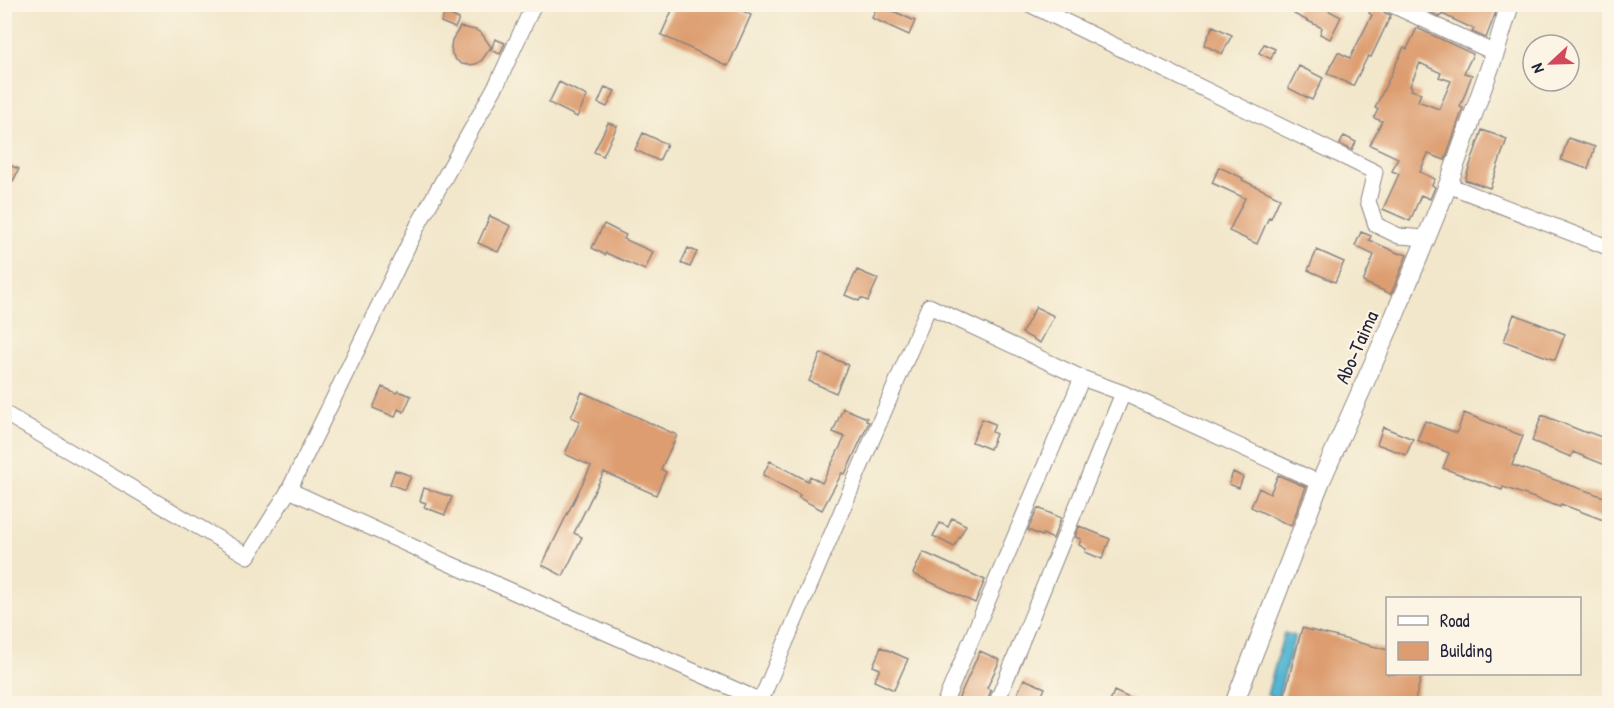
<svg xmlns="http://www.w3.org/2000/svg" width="1614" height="708" font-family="'Patrick Hand',sans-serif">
<rect width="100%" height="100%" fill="#fcf5e5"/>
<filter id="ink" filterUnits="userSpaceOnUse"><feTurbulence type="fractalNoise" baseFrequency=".0167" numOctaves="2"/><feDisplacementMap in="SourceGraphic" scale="12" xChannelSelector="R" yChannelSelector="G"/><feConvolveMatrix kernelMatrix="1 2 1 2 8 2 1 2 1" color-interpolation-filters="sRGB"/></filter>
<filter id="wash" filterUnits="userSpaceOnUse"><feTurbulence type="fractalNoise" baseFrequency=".008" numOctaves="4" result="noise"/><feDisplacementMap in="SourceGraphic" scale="24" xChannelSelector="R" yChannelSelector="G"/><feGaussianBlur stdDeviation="1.35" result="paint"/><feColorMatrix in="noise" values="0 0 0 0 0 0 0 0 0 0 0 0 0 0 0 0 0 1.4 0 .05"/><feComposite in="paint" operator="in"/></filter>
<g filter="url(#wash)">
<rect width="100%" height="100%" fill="#f2e7cb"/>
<!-- water -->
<path fill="#52b6d1" stroke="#3a6c86" stroke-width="1.5" d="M 1284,633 L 1295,636 L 1278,698 L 1267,695 Z"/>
<g id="blocks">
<!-- building -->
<path fill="#dd9d70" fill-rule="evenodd" d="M 675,4 L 728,4 L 751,15 L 728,66 L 661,35 Z
M 878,4 L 915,21 L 909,35 L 872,18 Z
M 1299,4 L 1323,4 L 1322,7 L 1341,17 L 1330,39 L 1320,34 L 1322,28 L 1294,14 Z
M 1373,4 L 1381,8 L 1385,13 L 1391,15 L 1371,57 L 1368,56 L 1353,86 L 1327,73 L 1338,52 L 1350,58 L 1372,15 L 1369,13 Z
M 1420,4 L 1486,4 L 1497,9 L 1486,38 L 1472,32 L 1474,29 L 1442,14 L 1440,17 L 1424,9 L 1425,7 Z
M 445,13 L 459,19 L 455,28 L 441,22 Z
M 1213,26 L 1232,35 L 1222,54 L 1204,45 Z
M 460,27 L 476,30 L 482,34 L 491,47 L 482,60 L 476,64 L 469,65 L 462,64 L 456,60 L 452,54 L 451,47 L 452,40 Z
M 1417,28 L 1473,54 L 1464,73 L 1472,75 L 1460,107 L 1463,108 L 1445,160 L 1428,154 L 1420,172 L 1435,179 L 1432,185 L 1435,187 L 1430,199 L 1421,195 L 1410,221 L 1383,209 L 1399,174 L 1392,171 L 1398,158 L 1370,145 L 1382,121 L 1374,118 L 1378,109 L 1375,108 L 1404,47 L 1407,49 ZM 1420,63 L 1441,73 L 1439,77 L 1451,81 L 1439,109 L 1418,101 L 1421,93 L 1411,90 L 1412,87 L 1410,86 Z
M 495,39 L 505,43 L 500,54 L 491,50 Z
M 1264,44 L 1275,49 L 1271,59 L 1259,53 Z
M 1299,66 L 1323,78 L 1312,100 L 1288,88 Z
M 559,82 L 587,96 L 577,117 L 549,103 Z
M 605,87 L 615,91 L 607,107 L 598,103 Z
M 608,123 L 617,126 L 603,156 L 594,152 Z
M 1482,130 L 1507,139 L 1490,188 L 1465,180 Z
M 643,133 L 667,144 L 659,161 L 635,150 Z
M 1344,136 L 1356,142 L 1352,150 L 1340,144 Z
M 1568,138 L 1595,147 L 1588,169 L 1561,160 Z
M 4,163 L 19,169 L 13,181 L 4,177 Z
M 1219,167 L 1243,178 L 1242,180 L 1280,198 L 1271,218 L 1269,217 L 1257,244 L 1229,231 L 1245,198 L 1212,183 Z
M 490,216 L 511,226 L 498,252 L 478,243 Z
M 604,224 L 626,235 L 624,239 L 653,252 L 645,270 L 606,253 L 605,255 L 592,248 Z
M 1361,232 L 1371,236 L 1369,240 L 1400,254 L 1401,253 L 1407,255 L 1391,294 L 1363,282 L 1374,255 L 1355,246 Z
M 688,248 L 697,252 L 690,267 L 681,263 Z
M 1317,250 L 1344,262 L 1335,282 L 1308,270 Z
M 857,270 L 878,279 L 868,301 L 861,298 L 859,301 L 845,295 Z
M 1036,307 L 1054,316 L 1040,343 L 1022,333 Z
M 1514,314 L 1565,334 L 1555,360 L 1504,341 Z
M 821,353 L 848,365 L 836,393 L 809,381 Z
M 382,387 L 397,393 L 398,391 L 411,396 L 404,412 L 398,409 L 395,417 L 373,408 Z
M 582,392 L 677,435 L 661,469 L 666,472 L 656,495 L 604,472 L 574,533 L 582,537 L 563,576 L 542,565 L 591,466 L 565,454 L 580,421 L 571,417 Z
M 843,408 L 867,418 L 866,421 L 869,422 L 845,474 L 842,473 L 822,510 L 799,498 L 800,495 L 763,475 L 770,461 L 808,481 L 810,476 L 822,483 L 845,437 L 833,432 Z
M 1464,413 L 1523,436 L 1512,465 L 1610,499 L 1610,510 L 1606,521 L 1561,504 L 1560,507 L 1503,487 L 1502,490 L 1443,468 L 1449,453 L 1417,440 L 1425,421 L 1457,433 Z
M 1542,415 L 1587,433 L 1588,432 L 1610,440 L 1610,467 L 1573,452 L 1571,457 L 1532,441 Z
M 982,419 L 995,424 L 992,432 L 996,434 L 990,449 L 972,442 Z
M 1383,427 L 1413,439 L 1406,455 L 1377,444 Z
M 395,470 L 411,476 L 405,490 L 390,484 Z
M 1233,472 L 1243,477 L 1239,488 L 1229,484 Z
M 1278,475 L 1306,487 L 1291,526 L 1251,507 L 1259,488 L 1270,494 Z
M 424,488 L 452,497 L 445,515 L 424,507 L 426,503 L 420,501 Z
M 1038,508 L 1061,518 L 1053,539 L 1043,534 L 1042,536 L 1028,530 Z
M 952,518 L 966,525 L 954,547 L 933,536 L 940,523 L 948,527 Z
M 1079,526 L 1110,539 L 1102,559 L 1085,552 L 1086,549 L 1079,545 L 1081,539 L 1075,537 Z
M 923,552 L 985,580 L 975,603 L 913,574 Z
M 1302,628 L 1388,650 L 1388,674 L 1422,674 L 1414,704 L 1298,704 L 1283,700 Z
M 881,647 L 908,659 L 894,690 L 874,681 L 880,669 L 873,666 Z
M 980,651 L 1000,660 L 987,688 L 991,690 L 986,704 L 956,704 Z
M 1024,679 L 1045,688 L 1038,704 L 1007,704 L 1009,698 L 1014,701 Z
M 1114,691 L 1142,704 L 1109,704 Z"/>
</g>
</g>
<g filter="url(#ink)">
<use href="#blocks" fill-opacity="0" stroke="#8a8483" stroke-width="1.5"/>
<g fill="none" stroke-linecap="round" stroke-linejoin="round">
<!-- minor casing -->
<g stroke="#8a8483" stroke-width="17">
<path id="minor" d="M 1029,4 L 1375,172 L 1368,201 L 1376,225 L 1399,236 L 1426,238
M 1390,4 L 1495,53
M 1448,185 L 1610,248
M 4,413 L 248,556 L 289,490 L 448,563 L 768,704
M 289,490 L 418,225 L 498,82 L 534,4
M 761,700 L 929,306 L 1082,378 L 1123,393 L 1320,483
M 944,704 L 1082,378
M 996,704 L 1123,393"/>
</g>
<!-- tertiary casing -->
<g stroke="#8a8483" stroke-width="20">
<path id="tertiary" d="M 1234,704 L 1320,483 L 1394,317 L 1448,185 L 1495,53 L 1510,4"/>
</g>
<!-- minor -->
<use href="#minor" stroke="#fff" stroke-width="15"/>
<!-- tertiary -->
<use href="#tertiary" stroke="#fff" stroke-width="18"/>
</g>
</g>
<g text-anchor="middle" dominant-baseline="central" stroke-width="4.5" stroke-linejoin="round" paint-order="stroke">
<!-- street labels -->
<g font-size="20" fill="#22223b" stroke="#fcf5e5">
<text transform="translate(1356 347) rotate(-66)">Abo-Taima</text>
</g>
</g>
<!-- margin -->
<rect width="1614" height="708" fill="none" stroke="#fcf5e5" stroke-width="24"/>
<!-- legend -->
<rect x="1386" y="597" width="195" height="78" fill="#fcf5e5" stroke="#a5a1a1" stroke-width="1.5"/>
<rect x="1398" y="616" width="30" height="9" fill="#ffffff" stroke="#a5a1a1" stroke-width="1.5"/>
<text x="1440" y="627" font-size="18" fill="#22223b">Road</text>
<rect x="1398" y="642" width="30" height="18" fill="#dd9d70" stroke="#a5a1a1" stroke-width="1.5"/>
<text x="1440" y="657" font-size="18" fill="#22223b">Building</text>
<!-- north arrow -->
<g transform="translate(1551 63) rotate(248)"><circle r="28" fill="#fcf5e5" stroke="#a5a1a1" stroke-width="1.5"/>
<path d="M0-4.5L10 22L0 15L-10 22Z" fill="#d1495b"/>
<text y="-9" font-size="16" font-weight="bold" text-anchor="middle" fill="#22223b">N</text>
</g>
</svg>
